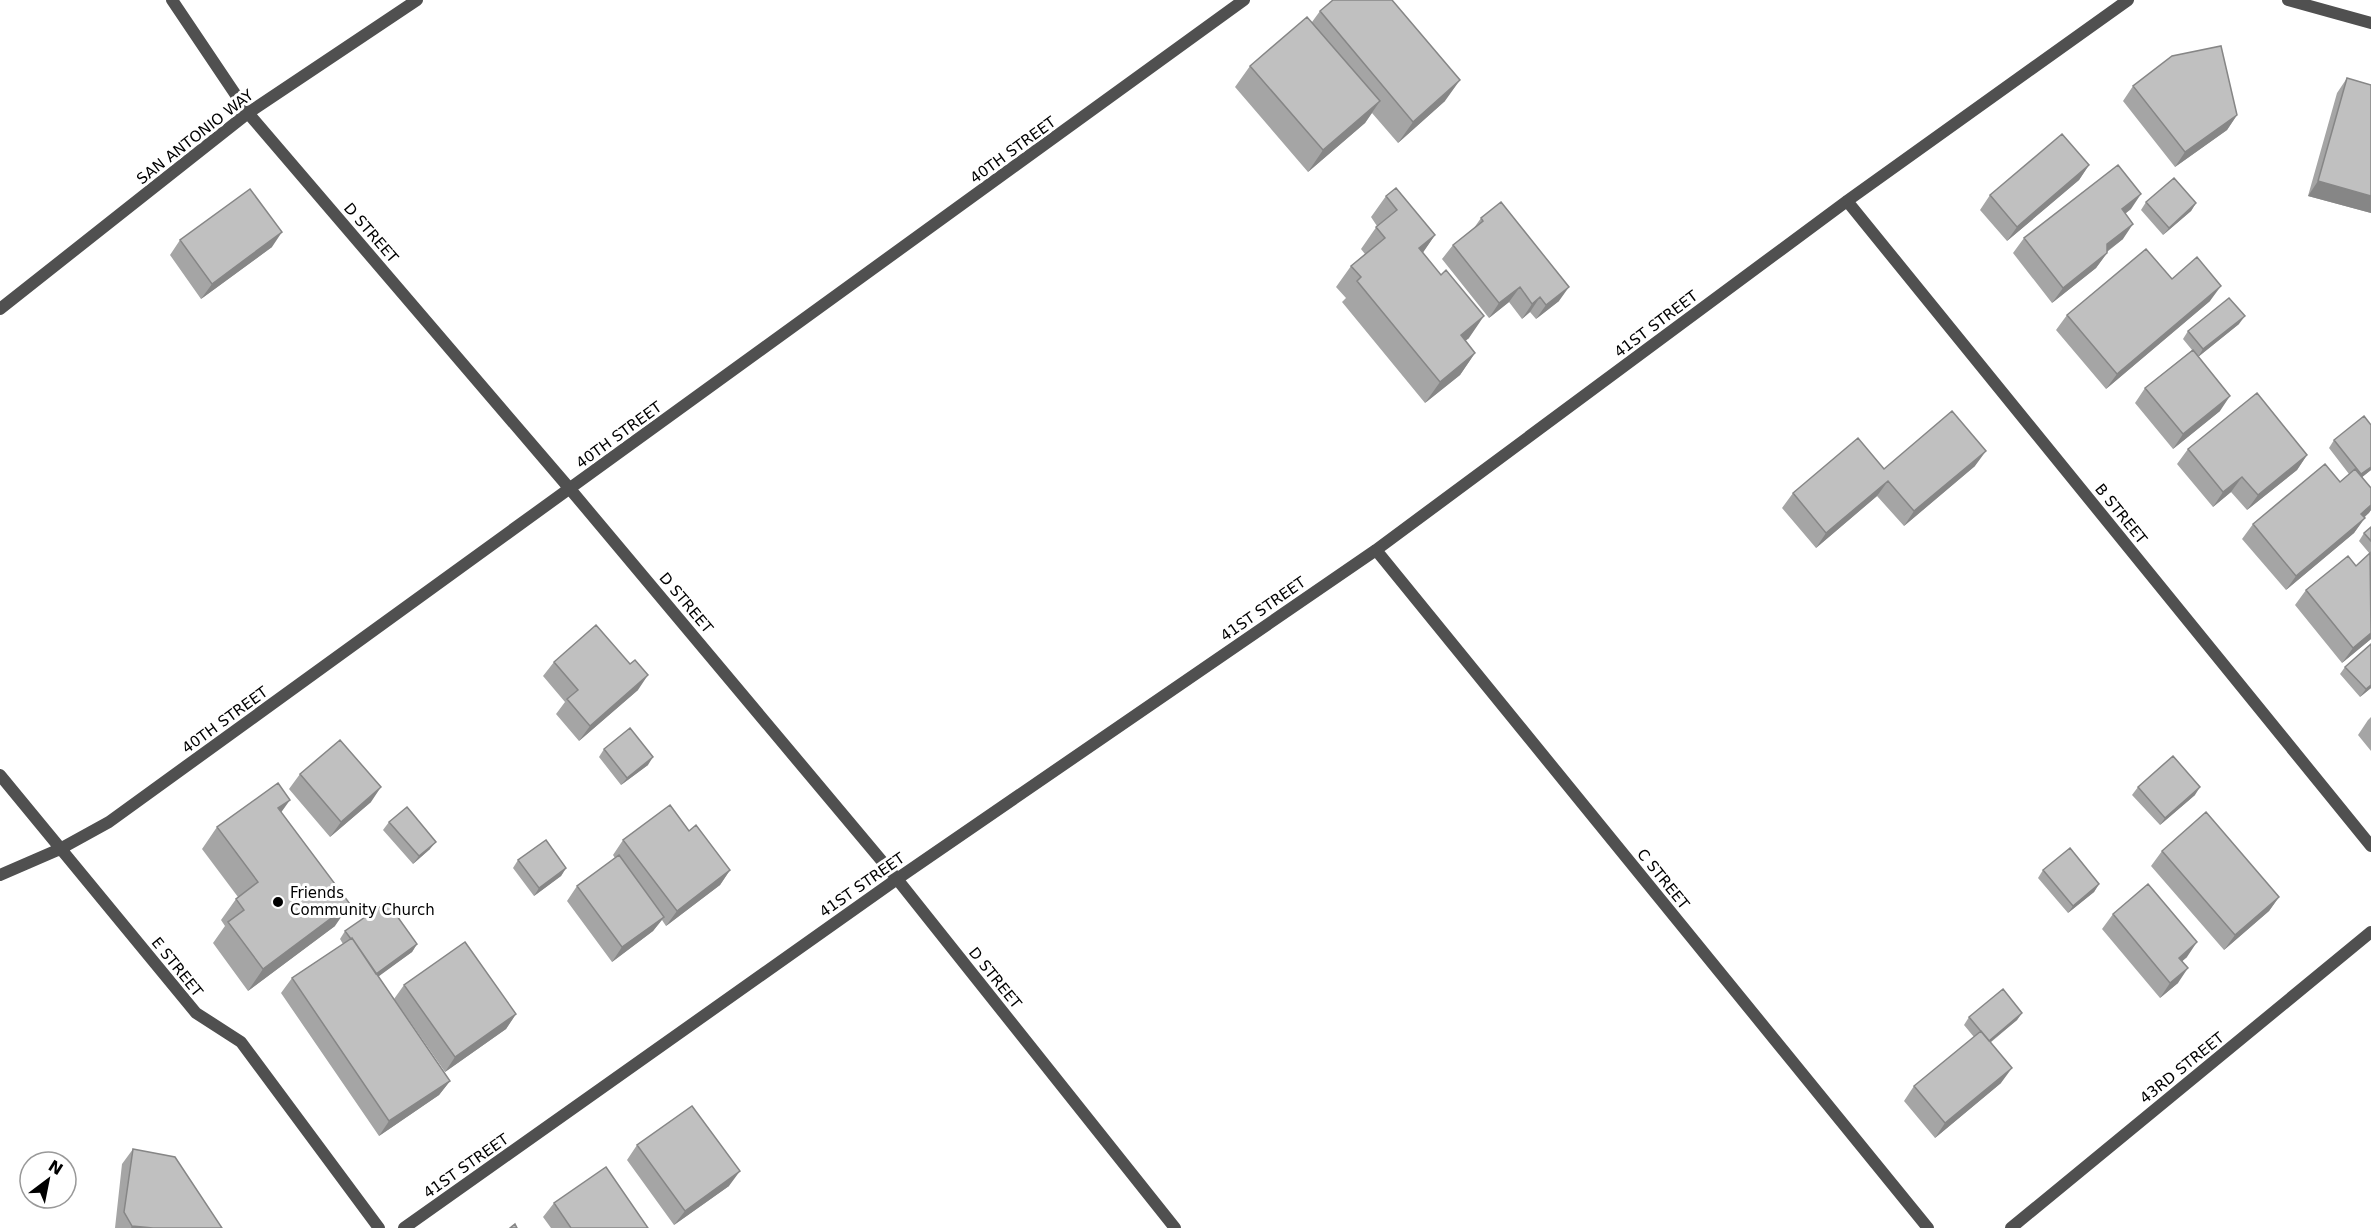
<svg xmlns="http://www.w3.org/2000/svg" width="2371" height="1228" font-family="'DejaVu Sans',sans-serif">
<rect width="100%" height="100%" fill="#fff"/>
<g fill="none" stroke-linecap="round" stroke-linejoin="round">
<!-- street -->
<path stroke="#505050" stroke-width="12" d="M 172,0 L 248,113 L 570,489 L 897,879 L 1175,1228
M 2288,0 L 2371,23
M 1847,201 L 2371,846
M 0,309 L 248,113 L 417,0
M 1376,550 L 1928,1228
M 0,775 L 196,1013 L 241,1042 L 379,1228
M 0,875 L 60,849 L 109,822 L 1244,0
M 404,1228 L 897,879 L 1376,550 L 1847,201 L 2128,0
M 2011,1228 L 2371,932"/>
</g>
<!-- wall -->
<path fill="#a5a5a5" d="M 1320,11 L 1445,101 L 1398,143 L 1372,113 L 1365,123 L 1308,172 L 1235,87 L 1250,66 L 1312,22 Z
M 2347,78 L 2371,85 L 2371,213 L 2308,196 L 2337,93 Z
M 2133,86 L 2237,115 L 2227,130 L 2175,167 L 2123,101 Z
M 2089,165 L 2079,180 L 2007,241 L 1980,210 L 1990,195 Z
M 1386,196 L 1435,235 L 1422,253 L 1469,338 L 1465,341 L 1475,353 L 1460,375 L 1425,403 L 1342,302 L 1346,298 L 1336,287 L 1351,266 L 1365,254 L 1361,249 L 1377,226 L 1371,217 Z
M 2146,202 L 2196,203 L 2191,211 L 2163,235 L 2141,210 Z
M 2131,209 L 2125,214 L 2123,239 L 2107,252 L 2107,253 L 2096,268 L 2052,303 L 2013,253 L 2024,238 Z
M 1481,218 L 1559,301 L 1536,319 L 1530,312 L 1522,319 L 1509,302 L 1489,318 L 1442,259 L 1453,245 L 1474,228 Z
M 180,240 L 272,247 L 201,299 L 170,255 Z
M 2210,301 L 2106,389 L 2056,330 L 2067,315 Z
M 2239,324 L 2198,357 L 2220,411 L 2173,449 L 2135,403 L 2145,388 L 2192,350 L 2183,339 L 2188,331 Z
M 2334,440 L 2371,470 L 2362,477 L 2371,488 L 2371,510 L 2364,518 L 2354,533 L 2286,590 L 2242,539 L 2253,524 L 2340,482 L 2349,474 L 2329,448 Z
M 2188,449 L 2307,455 L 2297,470 L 2247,510 L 2231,492 L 2213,507 L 2177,464 Z
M 1975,466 L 1904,526 L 1877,496 L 1816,548 L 1782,508 L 1793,493 L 1884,469 Z
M 2371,527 L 2371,639 L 2342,663 L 2295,605 L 2306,590 L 2356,566 L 2370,554 L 2359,541 L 2364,533 Z
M 2371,644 L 2371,688 L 2360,697 L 2340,674 L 2345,667 Z
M 554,662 L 638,690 L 579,741 L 556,714 L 565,702 L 543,676 Z
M 2371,717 L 2371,751 L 2358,735 L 2368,720 Z
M 604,749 L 648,765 L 621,785 L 599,757 Z
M 300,774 L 371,802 L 330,837 L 289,789 Z
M 2138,787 L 2195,795 L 2160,825 L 2132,795 Z
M 281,812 L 335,926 L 248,991 L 213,943 L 225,926 L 221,920 L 236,899 L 238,897 L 202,849 L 217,827 Z
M 389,822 L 430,849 L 413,864 L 383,830 Z
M 689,831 L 730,870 L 720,885 L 666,926 L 662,920 L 653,931 L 612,962 L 567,901 L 577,886 L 615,858 L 613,855 L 623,840 Z
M 2162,851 L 2279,897 L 2269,911 L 2224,950 L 2151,866 Z
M 518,860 L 566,868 L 561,876 L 534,896 L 513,868 Z
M 2043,870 L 2099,884 L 2094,892 L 2068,913 L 2038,878 Z
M 2113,914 L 2187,957 L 2182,961 L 2178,983 L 2160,998 L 2102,929 Z
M 345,931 L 417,944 L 412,952 L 378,976 L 394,999 L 404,985 L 516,1014 L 506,1029 L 445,1072 L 397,1003 L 450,1081 L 439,1095 L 379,1136 L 281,993 L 292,978 L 343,944 L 340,939 Z
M 2022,1013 L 2017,1020 L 1990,1043 L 2001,1083 L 1935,1138 L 1904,1101 L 1914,1086 L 1974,1037 L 1964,1025 L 1969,1017 Z
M 637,1145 L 729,1186 L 674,1225 L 627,1160 Z
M 133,1149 L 222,1228 L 115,1228 L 122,1164 Z
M 554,1203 L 648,1228 L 551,1228 L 543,1217 Z"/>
<!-- shaded-wall -->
<path fill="#868686" d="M 1460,80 L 1445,101 L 1398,143 L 1413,122 Z
M 1380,101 L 1365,123 L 1308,172 L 1323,150 Z
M 2237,115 L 2227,130 L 2175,167 L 2185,152 Z
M 2089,165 L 2079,180 L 2007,241 L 2017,227 Z
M 2318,181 L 2371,196 L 2371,213 L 2308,196 Z
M 2141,194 L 2131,209 L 2111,224 L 2122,209 Z
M 2196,203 L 2191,211 L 2163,235 L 2169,228 Z
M 2133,224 L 2123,239 L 2097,259 L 2107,244 Z
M 282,232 L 272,247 L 201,299 L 212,284 Z
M 1435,235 L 1420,257 L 1419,248 Z
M 2107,253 L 2096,268 L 2052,303 L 2063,288 Z
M 2221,286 L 2210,301 L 2106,389 L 2117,374 Z
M 1520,287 L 1509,302 L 1489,318 L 1499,303 Z
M 1569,287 L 1559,301 L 1536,319 L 1546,305 Z
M 1540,297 L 1530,312 L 1522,319 L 1532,304 Z
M 1484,316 L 1469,338 L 1446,356 L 1461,335 Z
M 2245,316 L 2239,324 L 2198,357 L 2203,349 Z
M 1475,353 L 1460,375 L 1425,403 L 1440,382 Z
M 2230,396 L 2220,411 L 2173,449 L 2183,434 Z
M 1986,451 L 1975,466 L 1904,526 L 1914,511 Z
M 2307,455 L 2297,470 L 2247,510 L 2258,495 Z
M 2371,467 L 2371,470 L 2356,482 L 2361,474 Z
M 2242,477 L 2231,492 L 2213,507 L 2223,492 Z
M 1888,481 L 1877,496 L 1816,548 L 1826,533 Z
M 2371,505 L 2371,510 L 2369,513 L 2350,529 L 2361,514 Z
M 2365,518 L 2354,533 L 2286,590 L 2296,576 Z
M 2371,633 L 2371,639 L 2342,663 L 2353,648 Z
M 648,675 L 638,690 L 579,741 L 590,726 Z
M 2371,685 L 2371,688 L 2360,697 L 2366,689 Z
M 653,757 L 648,765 L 621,785 L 627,778 Z
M 381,787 L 371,802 L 330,837 L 341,822 Z
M 2200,787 L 2195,795 L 2160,825 L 2165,818 Z
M 290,800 L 275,821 L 278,808 Z
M 436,842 L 430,849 L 413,864 L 419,856 Z
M 566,868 L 561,876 L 534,896 L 539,888 Z
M 730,870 L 720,885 L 666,926 L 677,911 Z
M 2099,884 L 2094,892 L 2068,913 L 2073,906 Z
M 2279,897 L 2269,911 L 2224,950 L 2235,935 Z
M 350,904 L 335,926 L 248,991 L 263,969 Z
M 664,917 L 653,931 L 612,962 L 622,947 Z
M 2197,942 L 2187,957 L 2169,973 L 2179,958 Z
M 417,944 L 412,952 L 371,982 L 376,974 Z
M 2188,968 L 2178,983 L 2160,998 L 2170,983 Z
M 2022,1013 L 2017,1020 L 1983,1048 L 1989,1041 Z
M 516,1014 L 506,1029 L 445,1072 L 455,1057 Z
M 2012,1068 L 2001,1083 L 1935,1138 L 1945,1123 Z
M 450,1081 L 439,1095 L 379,1136 L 389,1121 Z
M 740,1171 L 729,1186 L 674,1225 L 685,1211 Z
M 132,1226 L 153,1228 L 131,1228 Z"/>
<!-- building -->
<path fill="#c0c0c0" stroke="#868686" stroke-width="1.5" d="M 1333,0 L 1392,0 L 1460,80 L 1413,122 L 1320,11 Z
M 1307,17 L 1380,101 L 1323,150 L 1250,66 Z
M 2221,46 L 2237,115 L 2185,152 L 2133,86 L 2172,56 Z
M 2347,78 L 2371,85 L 2371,196 L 2318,181 Z
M 2062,134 L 2089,165 L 2017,227 L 1990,195 Z
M 2118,165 L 2141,194 L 2122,209 L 2133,224 L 2107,244 L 2107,253 L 2063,288 L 2024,238 Z
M 2174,178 L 2196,203 L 2169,228 L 2146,202 Z
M 1396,188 L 1435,235 L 1419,248 L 1441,275 L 1446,270 L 1484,316 L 1461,335 L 1475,353 L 1440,382 L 1357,281 L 1361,277 L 1351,266 L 1385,238 L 1376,227 L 1397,210 L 1386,196 Z
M 250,189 L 282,232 L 212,284 L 180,240 Z
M 1501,202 L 1569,287 L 1546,305 L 1540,297 L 1532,304 L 1520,287 L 1499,303 L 1453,245 L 1483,221 L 1481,218 Z
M 2146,249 L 2172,279 L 2197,257 L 2221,286 L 2117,374 L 2067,315 Z
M 2229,298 L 2245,316 L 2203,349 L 2188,331 Z
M 2193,350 L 2230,396 L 2183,434 L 2145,388 Z
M 2257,393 L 2307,455 L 2258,495 L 2242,477 L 2223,492 L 2188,449 Z
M 1952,411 L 1986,451 L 1914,511 L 1888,481 L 1826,533 L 1793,493 L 1858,438 L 1884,469 Z
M 2364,416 L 2371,425 L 2371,467 L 2361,474 L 2334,440 Z
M 2325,464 L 2340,482 L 2355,469 L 2371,488 L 2371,505 L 2361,514 L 2365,518 L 2296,576 L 2253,524 Z
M 2371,527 L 2371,541 L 2364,533 Z
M 2370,553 L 2371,633 L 2353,648 L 2306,590 L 2348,556 L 2356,566 Z
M 596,625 L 630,664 L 635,660 L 648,675 L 590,726 L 567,699 L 578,690 L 554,662 Z
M 2371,644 L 2371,685 L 2366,689 L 2345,667 Z
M 630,728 L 653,757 L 627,778 L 604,749 Z
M 340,740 L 381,787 L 341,822 L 300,774 Z
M 2173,756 L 2200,787 L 2165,818 L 2138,787 Z
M 278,783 L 290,800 L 278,808 L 350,904 L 263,969 L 228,922 L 244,910 L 236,899 L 258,882 L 217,827 Z
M 670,805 L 689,831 L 696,825 L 730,870 L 677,911 L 623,840 Z
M 407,807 L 436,842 L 419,856 L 389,822 Z
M 2206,812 L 2279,897 L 2235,935 L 2162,851 Z
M 546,840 L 566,868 L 539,888 L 518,860 Z
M 2070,848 L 2099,884 L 2073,906 L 2043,870 Z
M 619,855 L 664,917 L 622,947 L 577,886 Z
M 2148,884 L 2197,942 L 2179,958 L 2188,968 L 2170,983 L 2113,914 Z
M 387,902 L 417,944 L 376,974 L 352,938 L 351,939 L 345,931 Z
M 352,938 L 450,1081 L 389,1121 L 292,978 Z
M 465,942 L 516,1014 L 455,1057 L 404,985 Z
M 2003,989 L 2022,1013 L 1989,1041 L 1969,1017 Z
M 1981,1031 L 2012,1068 L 1945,1123 L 1914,1086 Z
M 692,1106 L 740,1171 L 685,1211 L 637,1145 Z
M 133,1149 L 175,1157 L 222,1228 L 153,1228 L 132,1226 L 124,1212 Z
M 606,1167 L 648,1228 L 571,1228 L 554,1203 Z
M 515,1224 L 517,1228 L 510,1228 Z"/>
<!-- markers -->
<circle fill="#000" stroke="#fff" stroke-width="2" cx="278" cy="902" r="6"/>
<g text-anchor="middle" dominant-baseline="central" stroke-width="6" stroke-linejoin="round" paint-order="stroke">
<!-- street labels -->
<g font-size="15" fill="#000" stroke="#fff">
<text transform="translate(195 137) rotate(-38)">SAN ANTONIO WAY</text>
<text transform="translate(1013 150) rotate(-36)">40TH STREET</text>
<text transform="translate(371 233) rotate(49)">D STREET</text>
<text transform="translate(1656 324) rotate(-37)">41ST STREET</text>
<text transform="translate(619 435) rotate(-36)">40TH STREET</text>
<text transform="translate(2121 514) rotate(51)">B STREET</text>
<text transform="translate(686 603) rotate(50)">D STREET</text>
<text transform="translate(1263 609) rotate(-35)">41ST STREET</text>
<text transform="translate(225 720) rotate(-36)">40TH STREET</text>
<text transform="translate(1663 879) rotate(51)">C STREET</text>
<text transform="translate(862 885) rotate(-35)">41ST STREET</text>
<text transform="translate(177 967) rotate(51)">E STREET</text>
<text transform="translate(995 978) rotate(51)">D STREET</text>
<text transform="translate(2182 1068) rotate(-39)">43RD STREET</text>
<text transform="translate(466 1166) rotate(-35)">41ST STREET</text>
</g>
<!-- poi labels -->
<g font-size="15" fill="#000" stroke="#fff" text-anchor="start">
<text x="290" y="893">Friends<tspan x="290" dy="17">Community Church</tspan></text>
</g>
</g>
<!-- north arrow -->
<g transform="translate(48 1180) rotate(32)"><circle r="28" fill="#ffffff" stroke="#999999" stroke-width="1.5"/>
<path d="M0-4.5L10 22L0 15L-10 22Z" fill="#000000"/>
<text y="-9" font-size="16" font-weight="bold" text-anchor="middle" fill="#000000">N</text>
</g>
</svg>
